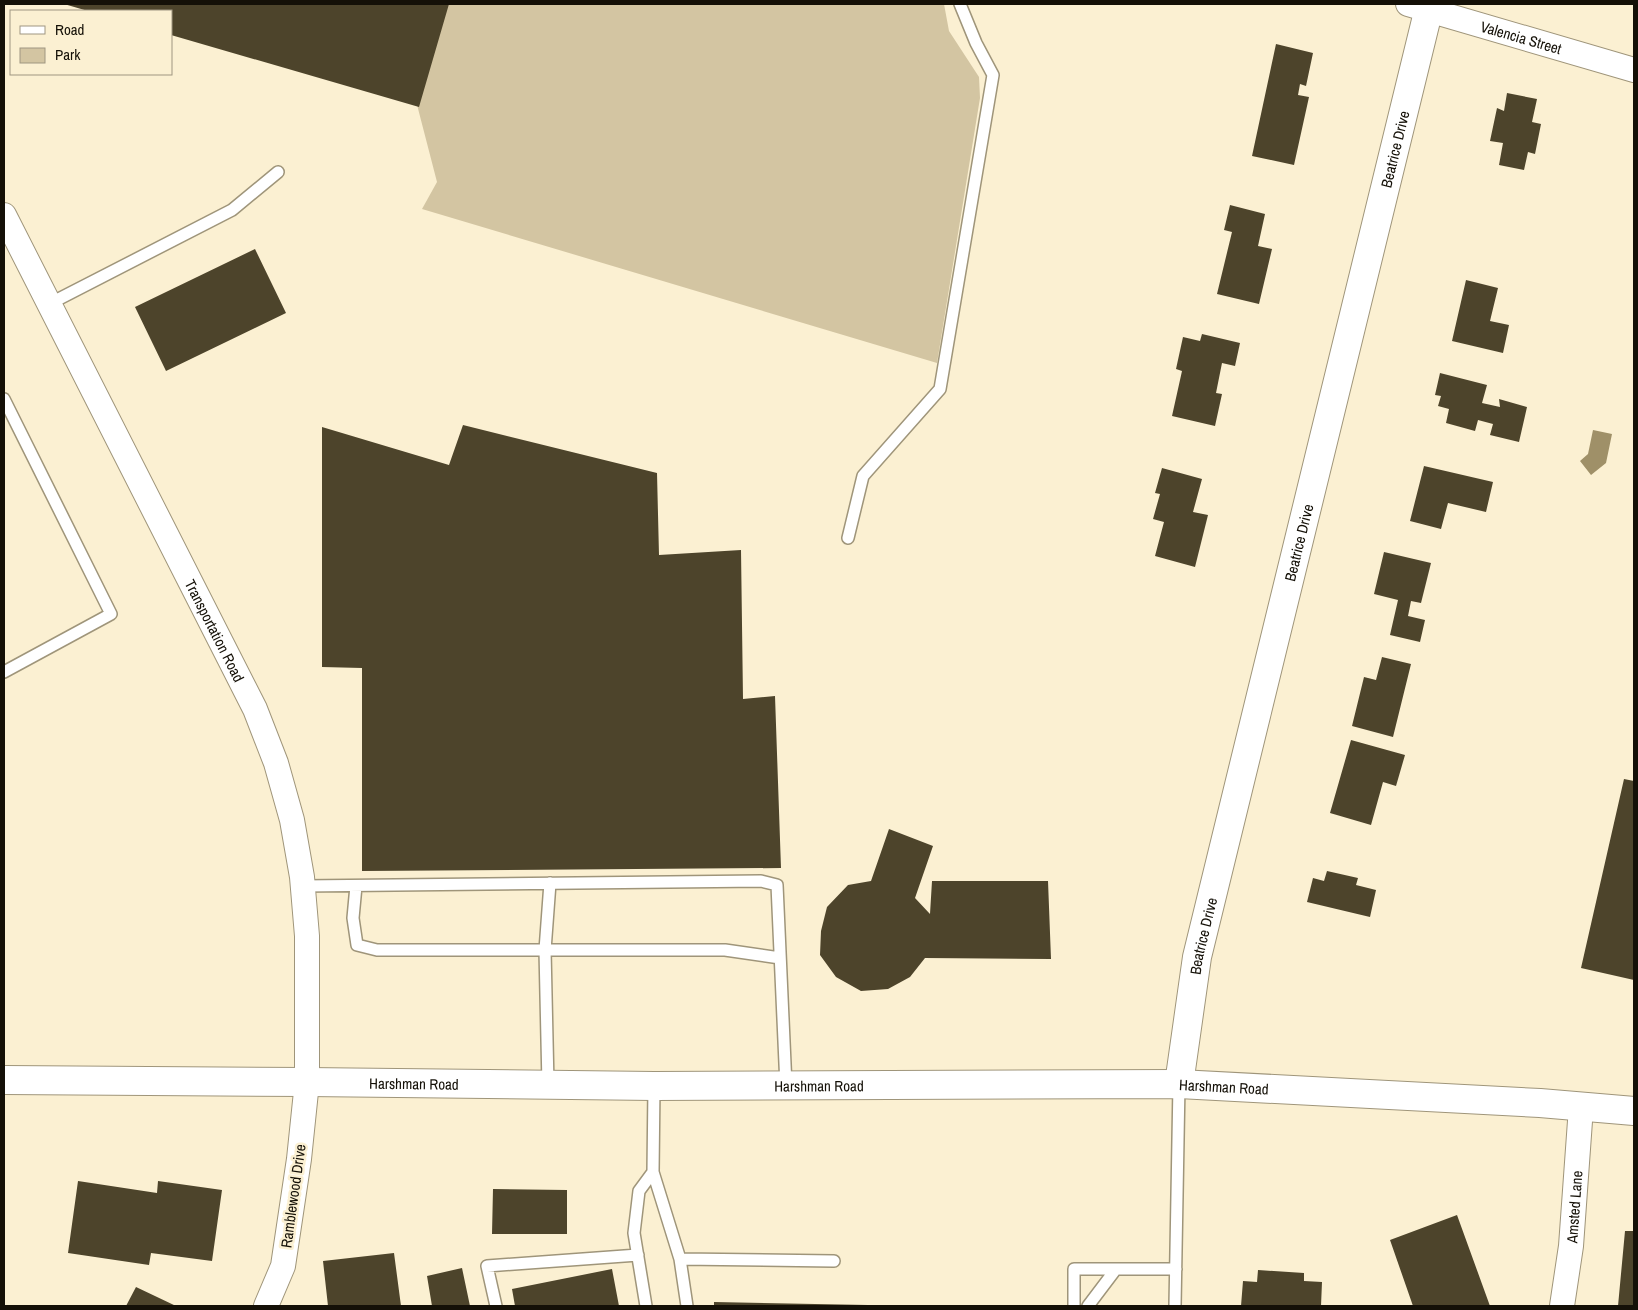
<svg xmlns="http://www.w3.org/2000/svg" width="1638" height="1310" font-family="'Archivo Narrow',sans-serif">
<rect width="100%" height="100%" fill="#fbf0d2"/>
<!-- green -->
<path fill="#d3c5a2" d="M 442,4 L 944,4 L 949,31 L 979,77 L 980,98 L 937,363 L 422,209 L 437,182 L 415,97 Z"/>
<!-- water -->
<path fill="#9f9068" d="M 1593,430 L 1612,434 L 1606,463 L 1591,475 L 1580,461 L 1588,454 Z"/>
<!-- building -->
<path fill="#4d442b" d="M 64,4 L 449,4 L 419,107 L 171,35 L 171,11 L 88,11 Z
M 1276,44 L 1313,53 L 1306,86 L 1300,84 L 1298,95 L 1309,97 L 1294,165 L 1252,156 Z
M 1507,93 L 1537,99 L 1532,122 L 1541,124 L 1535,154 L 1528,152 L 1524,170 L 1499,165 L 1503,143 L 1490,141 L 1497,108 L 1504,111 Z
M 1230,205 L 1265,214 L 1258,246 L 1272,249 L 1259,304 L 1217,294 L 1232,232 L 1224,230 Z
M 255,249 L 286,313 L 166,371 L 135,307 Z
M 1466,280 L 1498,288 L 1490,321 L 1509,325 L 1503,353 L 1452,341 Z
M 1202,334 L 1240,343 L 1235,366 L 1222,363 L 1216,393 L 1222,394 L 1215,426 L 1172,416 L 1182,371 L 1176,369 L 1183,337 L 1200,341 Z
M 1440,373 L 1487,385 L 1482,403 L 1500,407 L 1499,399 L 1527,407 L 1519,442 L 1490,435 L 1493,424 L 1478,420 L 1475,431 L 1446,423 L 1449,409 L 1438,406 L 1441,396 L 1435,395 Z
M 463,425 L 657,473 L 659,555 L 741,550 L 743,699 L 775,696 L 781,868 L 362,871 L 362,668 L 322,667 L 322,427 L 449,465 Z
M 1424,466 L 1493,482 L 1486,512 L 1448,503 L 1441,529 L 1410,521 Z
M 1162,468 L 1202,479 L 1193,512 L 1208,515 L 1195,567 L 1155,556 L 1164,522 L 1153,519 L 1160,494 L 1155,493 Z
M 1384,552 L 1431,563 L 1421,603 L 1411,601 L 1408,616 L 1425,620 L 1420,642 L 1390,635 L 1398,600 L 1374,594 Z
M 1382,657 L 1411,664 L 1393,737 L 1352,726 L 1364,677 L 1376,680 Z
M 1351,740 L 1405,755 L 1396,786 L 1383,782 L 1371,825 L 1330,813 Z
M 1624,779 L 1634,781 L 1634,980 L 1581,968 Z
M 889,829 L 933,846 L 915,898 L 930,914 L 932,881 L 1048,881 L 1051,959 L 925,958 L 910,977 L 888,989 L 861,991 L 836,977 L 820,955 L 821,931 L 827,907 L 848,885 L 871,881 Z
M 1327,871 L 1358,878 L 1356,885 L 1376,890 L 1370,917 L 1307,902 L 1313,878 L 1324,881 Z
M 78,1181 L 157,1193 L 158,1181 L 222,1190 L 212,1261 L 151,1253 L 149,1265 L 68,1253 Z
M 493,1189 L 567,1190 L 567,1234 L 492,1234 Z
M 1457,1215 L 1490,1306 L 1413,1306 L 1390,1240 Z
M 1625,1231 L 1634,1231 L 1634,1306 L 1618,1306 Z
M 394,1253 L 401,1306 L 328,1306 L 323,1261 Z
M 462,1268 L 470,1306 L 432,1306 L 427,1276 Z
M 612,1269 L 619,1306 L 515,1306 L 512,1289 Z
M 1258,1270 L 1304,1273 L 1304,1281 L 1322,1282 L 1321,1306 L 1241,1306 L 1243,1281 L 1257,1282 Z
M 136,1287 L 176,1306 L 126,1306 Z
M 714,1302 L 868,1305 L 868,1306 L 714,1306 Z"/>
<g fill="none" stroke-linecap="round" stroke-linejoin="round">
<!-- lane casing -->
<g stroke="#9f957a" stroke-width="14">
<path id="lane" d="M 49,304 L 232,210 L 278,172
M 4,399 L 111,614 L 4,672
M 848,538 L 863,476 L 940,389 L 993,75 L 976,43 L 960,4
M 303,886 L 761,881 L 777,885 L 786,1086
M 356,886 L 353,918 L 357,945 L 377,950 L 725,950 L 780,958
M 548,1085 L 545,950 L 550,883
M 654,1086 L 653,1172 L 680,1259 L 687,1306
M 680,1259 L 834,1261
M 496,1306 L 487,1266 L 638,1255
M 646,1306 L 634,1233 L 639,1191 L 653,1172
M 1074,1306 L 1074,1269 L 1176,1269
M 1088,1306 L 1116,1269
M 1175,1306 L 1179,1084"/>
</g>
<!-- street casing -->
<g stroke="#9f957a" stroke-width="26">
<g id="street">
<path id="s1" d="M 1408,4 L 1634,70"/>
<path id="s2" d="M 4,215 L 255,709 L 276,763 L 292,820 L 302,877 L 307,936 L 307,1082 L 299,1159 L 283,1266 L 266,1306"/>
<path id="s3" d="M 1562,1306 L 1571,1246 L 1581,1107"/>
</g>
</g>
<!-- secondary casing -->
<g stroke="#9f957a" stroke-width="30">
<g id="secondary">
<path id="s4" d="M 1179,1084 L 1197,957 L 1430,4"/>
</g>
</g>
<!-- primary casing -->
<g stroke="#9f957a" stroke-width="30">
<g id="primary">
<path id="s5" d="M 4,1080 L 307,1082 L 654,1086 L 1179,1084 L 1540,1103 L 1634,1111"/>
</g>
</g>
<!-- lane -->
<use href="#lane" stroke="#fff" stroke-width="11"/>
<!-- street -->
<use href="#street" stroke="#fff" stroke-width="24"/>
<!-- secondary -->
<use href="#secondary" stroke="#fff" stroke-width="28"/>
<!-- primary -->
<use href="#primary" stroke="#fff" stroke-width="28"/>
</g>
<g text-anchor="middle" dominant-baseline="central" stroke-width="5" stroke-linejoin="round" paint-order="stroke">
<!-- street labels -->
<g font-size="15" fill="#141007" stroke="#fbf0d2">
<text stroke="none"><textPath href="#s1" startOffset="118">Valencia Street</textPath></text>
<text stroke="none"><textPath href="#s4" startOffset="960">Beatrice Drive</textPath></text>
<text stroke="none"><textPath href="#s4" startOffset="555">Beatrice Drive</textPath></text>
<text stroke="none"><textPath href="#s2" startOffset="466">Transportation Road</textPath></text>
<text stroke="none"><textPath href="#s4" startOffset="150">Beatrice Drive</textPath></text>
<text stroke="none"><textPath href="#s5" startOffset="410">Harshman Road</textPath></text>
<text stroke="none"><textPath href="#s5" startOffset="815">Harshman Road</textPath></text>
<text stroke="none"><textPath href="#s5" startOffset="1220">Harshman Road</textPath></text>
<text transform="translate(293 1196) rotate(-82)">Ramblewood Drive</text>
<text stroke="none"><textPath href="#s3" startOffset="100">Amsted Lane</textPath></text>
</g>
</g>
<!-- border -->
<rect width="1638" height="1310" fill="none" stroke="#141007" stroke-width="10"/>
<!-- legend -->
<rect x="10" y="10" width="162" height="65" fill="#fbf0d2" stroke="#9f9681"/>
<rect x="20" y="26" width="25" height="8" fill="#ffffff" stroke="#9f9681"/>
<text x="55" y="35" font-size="15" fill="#141007">Road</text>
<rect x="20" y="48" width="25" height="15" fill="#d3c5a2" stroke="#9f9681"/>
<text x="55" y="60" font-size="15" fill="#141007">Park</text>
</svg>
